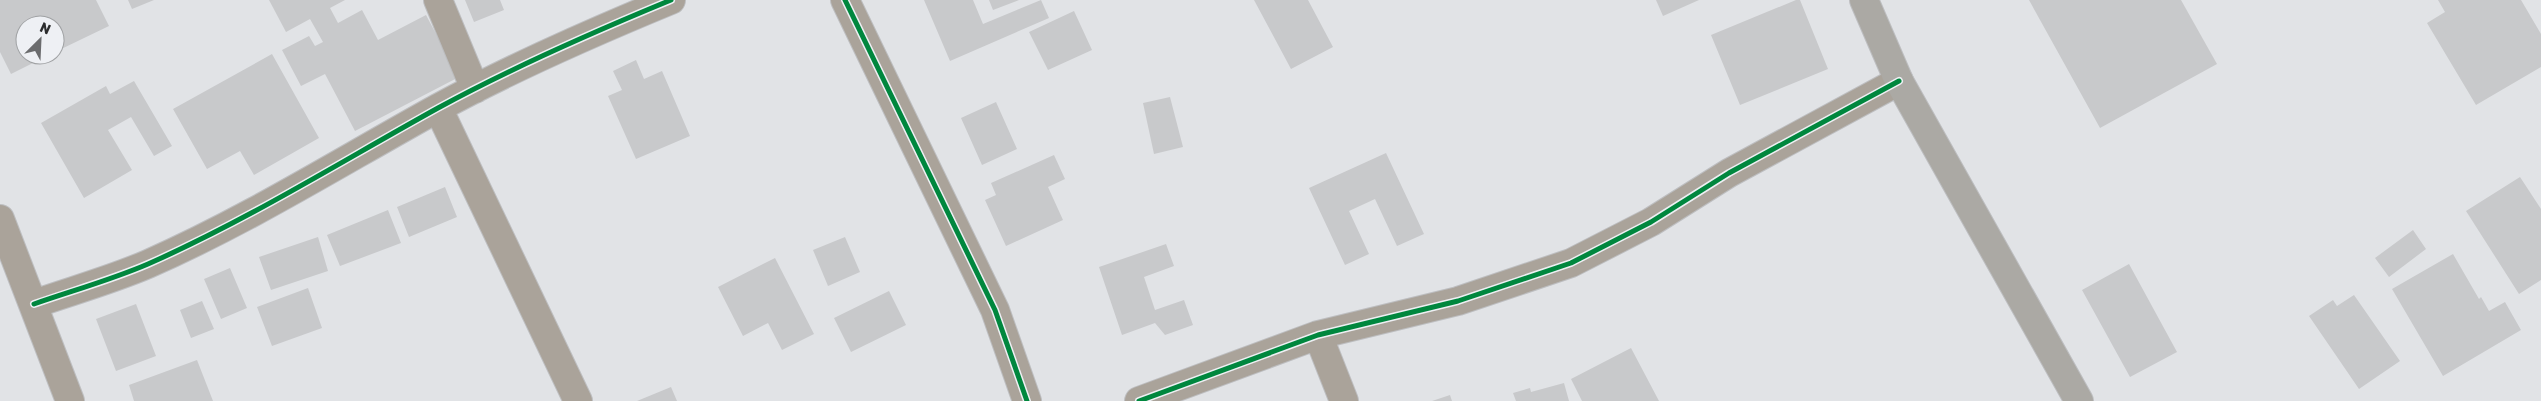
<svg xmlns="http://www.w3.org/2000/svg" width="2541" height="401" font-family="Rubik,sans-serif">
<rect width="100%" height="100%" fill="#e1e3e6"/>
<!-- building -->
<path fill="#c8c9cb" d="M 0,0 L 96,0 L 109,26 L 55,52 L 55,25 L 25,25 L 25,55 L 49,55 L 11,74 L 0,52 Z
M 128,0 L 154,0 L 132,9 Z
M 269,0 L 345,0 L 330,8 L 338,23 L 362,10 L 378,40 L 426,15 L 459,77 L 355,131 L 325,74 L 301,86 L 282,50 L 309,36 L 315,46 L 323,42 L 310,19 L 286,32 Z
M 465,0 L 500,0 L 504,10 L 474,22 Z
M 924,0 L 973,0 L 983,24 L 1041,0 L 1049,18 L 950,61 Z
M 989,0 L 1019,0 L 993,10 Z
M 1254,0 L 1308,0 L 1333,47 L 1291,69 Z
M 1656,0 L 1699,0 L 1663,16 Z
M 1796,0 L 1800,0 L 1828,69 L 1740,105 L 1711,35 Z
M 2029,0 L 2181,0 L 2217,64 L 2100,128 Z
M 2438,0 L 2521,0 L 2541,34 L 2541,67 L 2476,105 L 2427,23 L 2445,12 Z
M 1074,11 L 1092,50 L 1048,70 L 1029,32 Z
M 272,54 L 319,138 L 254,175 L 240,151 L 207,169 L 173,109 Z
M 636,60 L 644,79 L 662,71 L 690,136 L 636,159 L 608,96 L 622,90 L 613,71 Z
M 134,81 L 172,146 L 154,156 L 131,117 L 108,130 L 132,170 L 84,198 L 41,123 L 106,86 L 110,94 Z
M 1170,97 L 1183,147 L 1154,154 L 1143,103 Z
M 996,102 L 1017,149 L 982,165 L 961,118 Z
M 1386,153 L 1424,234 L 1397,246 L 1375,199 L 1349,211 L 1369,254 L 1345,265 L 1309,188 Z
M 1054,155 L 1065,179 L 1048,187 L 1063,220 L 1006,246 L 985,200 L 996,195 L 991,183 Z
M 2520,177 L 2541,209 L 2541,280 L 2519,294 L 2466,211 Z
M 445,187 L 457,217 L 409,237 L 397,207 Z
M 388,210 L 401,243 L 340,266 L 327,235 Z
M 2413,230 L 2426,249 L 2389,277 L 2375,258 Z
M 318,237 L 328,271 L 271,290 L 259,257 Z
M 845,237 L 860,272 L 828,286 L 813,250 Z
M 1166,244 L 1174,266 L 1144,277 L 1155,310 L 1184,300 L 1193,325 L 1165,335 L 1155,323 L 1122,335 L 1099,267 Z
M 2453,254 L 2479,299 L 2481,297 L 2489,311 L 2505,302 L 2521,330 L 2443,376 L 2392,289 Z
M 775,258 L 814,334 L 782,350 L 768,323 L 743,336 L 718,287 Z
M 2129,264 L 2177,352 L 2130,377 L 2082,290 Z
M 230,268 L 247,308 L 221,319 L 204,279 Z
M 308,288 L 322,328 L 272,346 L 257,307 Z
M 889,291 L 906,325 L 851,352 L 834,318 Z
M 2354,295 L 2400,361 L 2359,389 L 2309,316 L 2333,300 L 2337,306 Z
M 202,301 L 214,329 L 191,338 L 180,310 Z
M 136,304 L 156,356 L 116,371 L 96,319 Z
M 1631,348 L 1659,401 L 1582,401 L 1571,379 Z
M 197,360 L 213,401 L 134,401 L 129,385 Z
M 1564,383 L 1569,401 L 1516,401 L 1513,393 L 1530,388 L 1531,392 Z
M 671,387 L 677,401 L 637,401 Z
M 1450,395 L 1452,401 L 1432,401 Z"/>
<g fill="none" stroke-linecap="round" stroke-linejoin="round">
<!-- minor casing -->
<g stroke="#bdbec0" stroke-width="30">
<path id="minor" d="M 438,0 L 475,89
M 845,0 L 995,310 L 1027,401
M 438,108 L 578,401
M 0,219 L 70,401
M 34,304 C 71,291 111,280 148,264 C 248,220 342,161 438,108 C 513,67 591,33 671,0
M 1318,335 L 1344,401
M 1139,401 L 1318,335 L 1458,301 L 1571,263 L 1651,222 L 1729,173 L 1899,81"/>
</g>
<!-- major casing -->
<g stroke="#bdbec0" stroke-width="30">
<path id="major" d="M 1864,0 L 1899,81 L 2079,401"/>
</g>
<!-- minor -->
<use href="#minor" stroke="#aaa39a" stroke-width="28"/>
<!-- major -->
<use href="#major" stroke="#aba9a4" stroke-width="28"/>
<!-- cycleway casing -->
<g stroke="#eef0f4" stroke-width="8">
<path id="cycleway" d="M 845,0 L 995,310 L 1027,401
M 34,304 C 71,291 111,280 148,264 C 248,220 342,161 438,108 C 513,67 591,33 671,0
M 1139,401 L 1318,335 L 1458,301 L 1571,263 L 1651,222 L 1729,173 L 1899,81"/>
</g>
<!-- cycleway -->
<use href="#cycleway" stroke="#00873e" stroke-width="5"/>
</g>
<!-- north arrow -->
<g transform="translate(40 40) rotate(24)"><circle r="24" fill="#eef0f4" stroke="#a0a2a4"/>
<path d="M0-4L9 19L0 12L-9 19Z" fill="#6b6c6e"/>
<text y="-8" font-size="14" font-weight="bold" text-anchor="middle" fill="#2b2c2d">N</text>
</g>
</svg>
